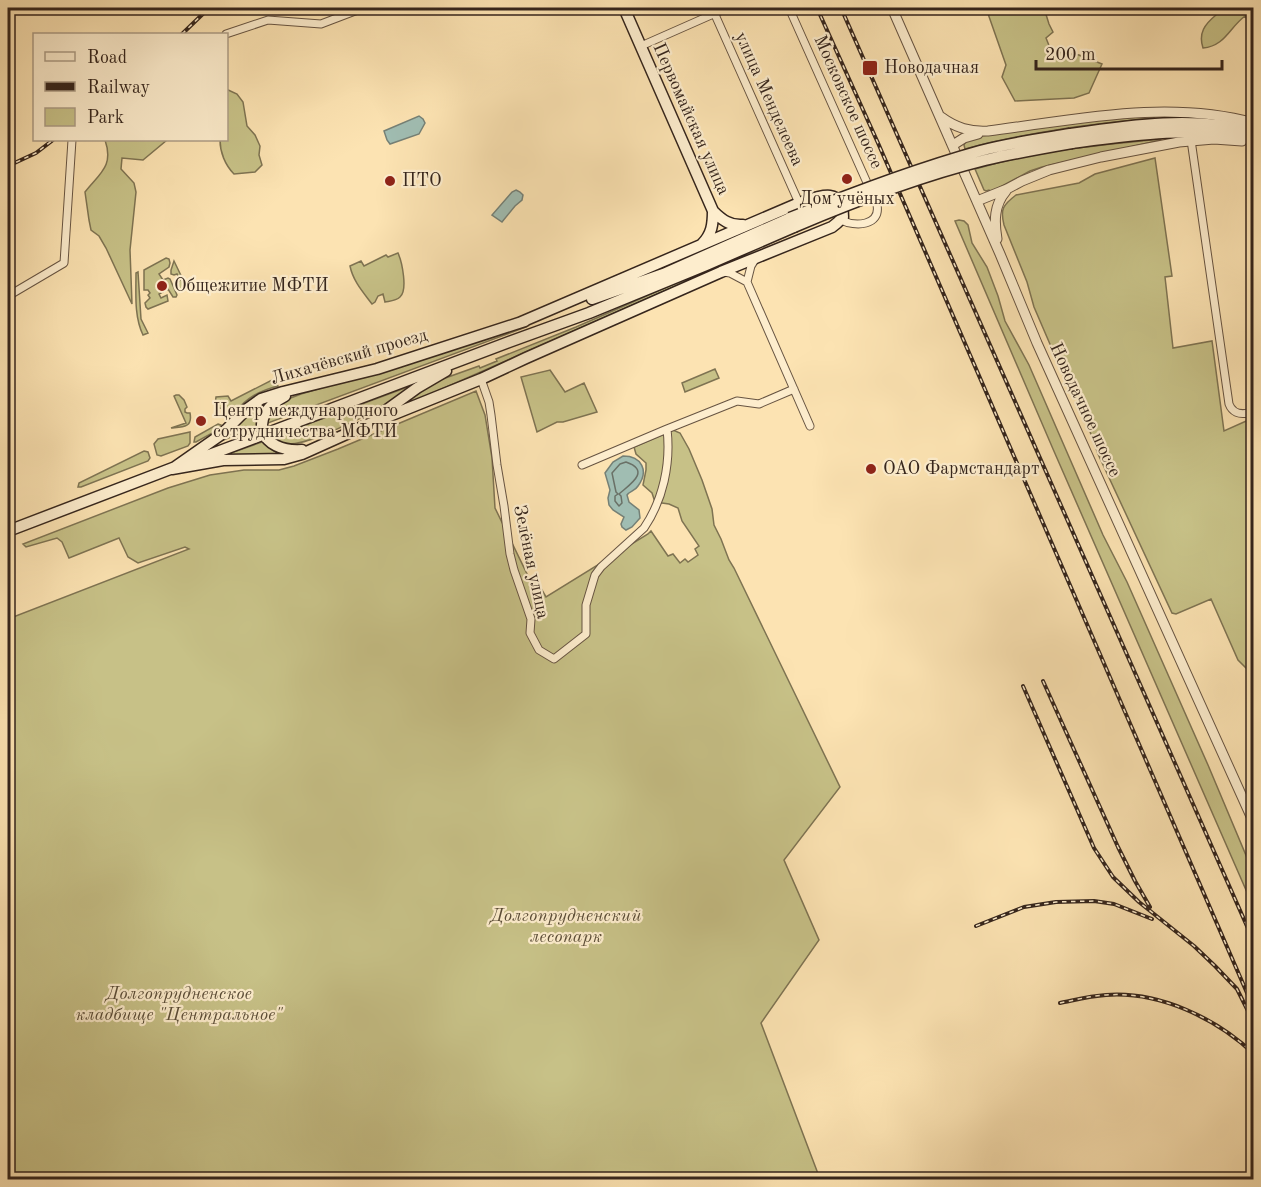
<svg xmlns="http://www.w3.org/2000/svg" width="1261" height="1187" font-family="'Old Standard TT',serif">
<rect width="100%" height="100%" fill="#fce3b2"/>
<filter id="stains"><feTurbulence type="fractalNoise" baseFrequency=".00333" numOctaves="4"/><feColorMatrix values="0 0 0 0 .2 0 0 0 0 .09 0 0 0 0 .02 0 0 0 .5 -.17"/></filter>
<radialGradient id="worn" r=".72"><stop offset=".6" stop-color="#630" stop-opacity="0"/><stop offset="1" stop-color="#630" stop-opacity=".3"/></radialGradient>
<!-- green -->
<path fill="#c7c187" stroke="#7e7352" stroke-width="1.5" d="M 986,8 L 1044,8 L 1049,24 L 1053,32 L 1046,38 L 1050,48 L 1062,53 L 1079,55 L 1102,64 L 1089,93 L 1074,98 L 1015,101 L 1002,77 L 1006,65 Z
M 1215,8 L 1253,8 L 1253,28 L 1245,16 C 1229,28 1225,46 1203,48 C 1198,33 1205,24 1216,15 Z
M 226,89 L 237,94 L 243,102 L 247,126 L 255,135 L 260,146 L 259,155 L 262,165 L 255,172 L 234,174 C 225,165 220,152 220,140 L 226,140 Z
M 1154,116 L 1154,118 C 1091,124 1027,132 965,149 L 964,145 L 966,141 L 974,137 L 1114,118 Z
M 1160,139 L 1161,140 L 1042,167 L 1030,171 L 991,192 L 989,190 L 986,191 L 984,190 L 975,169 C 1035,151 1098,145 1160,139 Z
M 105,140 L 167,140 L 143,160 L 122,158 L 121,169 L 134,183 L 136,192 L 130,250 L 132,304 L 106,248 L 99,236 L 91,230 L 89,220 L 85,192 C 100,173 114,166 105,140 Z
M 1155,158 L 1172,276 L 1165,277 L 1173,348 L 1212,341 L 1224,431 L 1253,418 L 1253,675 L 1238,660 L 1211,599 L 1176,614 L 1172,613 L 1098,454 L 1079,401 L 1068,386 L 1034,307 L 1027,282 L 1004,225 C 1000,209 1003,205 1016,195 L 1079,183 L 1095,174 Z
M 959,220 L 964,221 L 968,225 L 972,243 L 987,267 L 998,296 L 1005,321 L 1029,365 L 1103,535 L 1127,582 L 1208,765 L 1253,872 L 1253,906 L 1053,449 L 955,221 Z
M 398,253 C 402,262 408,290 400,297 C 396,301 390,301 385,302 L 383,294 L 378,296 L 375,302 L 372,304 C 363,292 353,281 350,266 L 361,261 L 364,266 L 386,255 L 388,257 Z
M 166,258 L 169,259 L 170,263 L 169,267 L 159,274 L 163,280 L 168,278 L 170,279 L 177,295 L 176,297 L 173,297 L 168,289 L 159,294 L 161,298 L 167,295 L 168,301 L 148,309 L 146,307 L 145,303 L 150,298 L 148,295 L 150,293 L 148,290 L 144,290 L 144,270 Z
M 174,261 L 187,288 L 182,290 L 179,289 L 176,284 L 180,280 L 177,274 L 174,275 L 171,274 L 171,270 Z
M 715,266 L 717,268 L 394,410 L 437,381 L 479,366 L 480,368 L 497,361 L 496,359 L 576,327 Z
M 138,272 L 141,319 L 148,333 L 143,335 C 134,316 136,294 136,273 Z
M 526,325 L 526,327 L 268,423 L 268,417 L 283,401 L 301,394 L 474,343 Z
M 715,369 L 719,378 L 685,392 L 682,383 Z
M 550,370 L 565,392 L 584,383 L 597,412 L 563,422 L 557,422 L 537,432 L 521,377 Z
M 274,379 L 278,386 C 259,391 248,397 235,412 L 216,407 L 215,405 L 216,397 L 228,396 L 231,401 Z
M 413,385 C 385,407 354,423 320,436 C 310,440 300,444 289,444 C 282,444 278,441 273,437 Z
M 476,391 L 485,415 L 492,458 L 495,508 L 530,580 L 535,578 L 546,597 L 648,534 L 651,531 L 668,556 L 673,554 L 680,563 L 685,559 L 688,562 L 698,555 L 695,549 L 699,546 L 682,521 L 678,508 L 669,504 L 655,502 L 652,493 L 643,485 L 646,470 L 646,463 L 636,454 L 634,447 L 673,430 L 680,433 L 689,449 L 702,480 L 712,509 L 714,525 L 721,539 L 729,560 L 734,568 L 840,787 L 784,860 L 819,940 L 761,1023 L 820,1179 L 8,1180 L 8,619 L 189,549 L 185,547 L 138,563 L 128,557 L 119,538 L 69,558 L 62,542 L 57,538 L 26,547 L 23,544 L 168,488 L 210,475 L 244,470 L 279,470 L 294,466 L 338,449 Z
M 176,395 L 179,395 L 184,400 L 187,407 L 185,409 L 185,412 L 187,413 L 190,413 C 193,428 182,427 171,428 L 186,423 L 174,396 Z
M 265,401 C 259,409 257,417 257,427 L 218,442 L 249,411 Z
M 218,424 L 221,425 L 216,431 L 196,442 L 194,442 L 195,437 Z
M 190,432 L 190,443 L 188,446 L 161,456 L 157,455 L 154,444 L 158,439 Z
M 262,442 L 269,448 L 278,453 L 277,455 L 229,455 L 228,454 Z
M 144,451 L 148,452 L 150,458 L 148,461 L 81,487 L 78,487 L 79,483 Z"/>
<!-- water -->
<path fill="#a0bdb2" stroke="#758076" stroke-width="1.5" d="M 419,116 L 423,119 L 425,123 L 419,134 L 390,144 L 387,140 L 384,131 Z
M 516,190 L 520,192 L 523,195 L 522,200 L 515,206 L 502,222 L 492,215 L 512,192 Z
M 623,456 C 642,456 649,471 638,486 C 635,491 630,491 627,495 L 629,502 L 639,510 L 640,518 L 632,527 L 626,530 L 622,527 L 621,524 L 624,517 L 613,510 L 609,505 L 608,498 L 610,490 L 605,473 L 613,462 Z"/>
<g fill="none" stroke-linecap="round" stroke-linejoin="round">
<!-- shore -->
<path stroke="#6a7167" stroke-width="1.5" d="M 626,462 C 652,471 629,485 619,494 L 621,496 L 622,503 L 619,506 L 615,501 L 615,496 L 618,494 L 616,492 L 612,473 L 620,464 Z"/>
<!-- minor casing -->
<g stroke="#675442" stroke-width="9">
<path id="minor" d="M 712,8 L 799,203
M 789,8 L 877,205 C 881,226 855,227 841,220
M 226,34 L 268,20 L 321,24 L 363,8
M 641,46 L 727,8
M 1191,140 L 1229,404 C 1232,412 1239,415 1248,413
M 723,272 L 730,273 L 747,282 L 810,426
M 747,282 L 751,266 L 756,258
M 8,296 L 64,263 L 72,140
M 481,379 L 489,402 L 491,415 L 497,465 L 504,506 L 510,554 L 514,570 L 531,619 L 530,633 L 539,650 L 554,659 L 586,634 L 586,605 L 595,575 L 601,567 L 644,528 C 663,500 671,464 667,429 L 737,401 L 759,404 L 794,389
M 582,465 L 667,429"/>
</g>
<!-- tertiary casing -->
<g stroke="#675442" stroke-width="11">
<path id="tertiary" d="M 892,8 L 1000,254 L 1037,343 L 1254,823
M 941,117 C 956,128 970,132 988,131 C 1075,120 1167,99 1254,123
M 953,145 L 964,138 L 978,134
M 977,201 L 1007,189 L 1022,181 L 1049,170 L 1101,157 L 1179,142 L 1214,139 L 1242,141
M 997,239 C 994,221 994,205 1006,191"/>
</g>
<!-- secondary casing -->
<g stroke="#35251c" stroke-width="13">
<path id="secondary" d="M 624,8 L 713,211 C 713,224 712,234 702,244
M 1070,134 C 1132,125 1192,116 1254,131
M 1072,143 C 1132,135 1193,126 1254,138
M 713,211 C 722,220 730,226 743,225
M 661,275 L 790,218
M 592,299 L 666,273
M 285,396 C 246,416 260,453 302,450
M 377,417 L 417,388 L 446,371
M 196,460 L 509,342 L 589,313 L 706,265 L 794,227
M 172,469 L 223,460 L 284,459 L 302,454 L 362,427 L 481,379 L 526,358 L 721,272 L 832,227 L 837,223 L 843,217 C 843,185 817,197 799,203 L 519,323
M 172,469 L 222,434 L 247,409 L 261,399 L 283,392 L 377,369 L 525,321
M 8,531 L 178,466"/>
</g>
<!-- minor -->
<use href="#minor" stroke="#fdedcd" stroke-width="7"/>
<!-- tertiary -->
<use href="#tertiary" stroke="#fdedcd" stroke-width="9"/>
<!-- secondary -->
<use href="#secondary" stroke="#fdedcd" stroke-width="10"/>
<!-- rail casing -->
<g stroke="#35251c" stroke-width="4">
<path id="rail" d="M 817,8 L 878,143 L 1254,1009
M 841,8 L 1254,942
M 182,34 L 209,8
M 8,166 L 36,153 L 53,140
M 1043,681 L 1118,847 L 1135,881 L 1150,907
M 1023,686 L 1094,848 L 1113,877 L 1139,902 L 1194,946 L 1215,966 L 1237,989 L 1254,1023
M 976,926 L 1024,907 L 1056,902 L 1094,901 L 1114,904 L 1152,919
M 1060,1003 C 1075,1000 1090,996 1106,995 C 1159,991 1216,1018 1254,1054
M 1251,1078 L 1254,1085"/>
</g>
<!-- rail -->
<use href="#rail" stroke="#fdedcd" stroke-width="1.5" stroke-dasharray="4.5" stroke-linecap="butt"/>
<!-- secondary-bridge casing -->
<g stroke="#35251c" stroke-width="13" stroke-linecap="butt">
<path id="secondary-bridge" d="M 790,218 C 852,193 915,169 980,151 C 1010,143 1040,139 1070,134
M 794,227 C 855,201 921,176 985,160 C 1014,153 1043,148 1072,143"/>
</g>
<!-- secondary-bridge -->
<use href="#secondary-bridge" stroke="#fdedcd" stroke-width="10"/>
</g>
<!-- markers -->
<g fill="#8f2418" stroke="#fdedcd" stroke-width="2">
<rect x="862" y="60" width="16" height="16" rx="3"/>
<circle cx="847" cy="179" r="6"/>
<circle cx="390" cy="181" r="6"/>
<circle cx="162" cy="286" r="6"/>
<circle cx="201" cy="421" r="6"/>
<circle cx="871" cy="469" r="6"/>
</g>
<g text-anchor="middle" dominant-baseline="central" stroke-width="4.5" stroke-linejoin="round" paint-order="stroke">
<!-- poi labels -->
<g font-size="18" fill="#35251c" stroke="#fdedcd" text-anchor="start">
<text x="884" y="68">Новодачная</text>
<text x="402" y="181">ПТО</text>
<text x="847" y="199" text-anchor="middle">Дом учёных</text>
<text x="174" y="286">Общежитие МФТИ</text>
<text x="213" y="411">Центр международного<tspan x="213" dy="21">сотрудничества МФТИ</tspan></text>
<text x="883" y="469">ОАО Фармстандарт</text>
</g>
<!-- street labels -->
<g font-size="18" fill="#35251c" stroke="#fdedcd">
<text transform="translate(769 99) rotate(66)">улица Менделеева</text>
<text transform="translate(848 102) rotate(66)">Московское шоссе</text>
<text transform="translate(691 119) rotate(66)">Первомайская улица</text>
<text transform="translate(349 357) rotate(-16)">Лихачёвский проезд</text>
<text transform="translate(1085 410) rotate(65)">Новодачное шоссе</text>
<text transform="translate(531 562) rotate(78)">Зелёная улица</text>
</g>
<!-- park labels -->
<g font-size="18" font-style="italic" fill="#5a4c37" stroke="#fdedcd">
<text x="566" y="916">Долгопрудненский<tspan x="566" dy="21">лесопарк</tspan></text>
<text x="179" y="994">Долгопрудненское<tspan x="179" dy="21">кладбище "Центральное"</tspan></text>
</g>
</g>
<!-- margin -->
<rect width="1261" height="1187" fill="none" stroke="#fce3b2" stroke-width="30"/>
<rect x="9" y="9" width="1243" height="1169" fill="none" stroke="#35251c" stroke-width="3"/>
<rect x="15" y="15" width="1231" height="1157" fill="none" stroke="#35251c" stroke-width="1.5"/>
<!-- legend -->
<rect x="33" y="33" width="195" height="108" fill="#fdedcd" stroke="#ad9d86" stroke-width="1.5"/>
<rect x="45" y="52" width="30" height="9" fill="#fdedcd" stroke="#ad9d86" stroke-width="1.5"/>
<text x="87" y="63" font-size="18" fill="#35251c">Road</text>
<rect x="45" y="82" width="30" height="9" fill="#35251c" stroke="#ad9d86" stroke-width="1.5"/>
<text x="87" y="93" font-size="18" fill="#35251c">Railway</text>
<rect x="45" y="108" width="30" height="18" fill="#c7c187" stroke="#ad9d86" stroke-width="1.5"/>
<text x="87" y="123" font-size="18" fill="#35251c">Park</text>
<!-- scale -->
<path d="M1036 60v9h186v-9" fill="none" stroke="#35251c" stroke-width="3"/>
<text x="1045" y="60" font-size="18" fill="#35251c" stroke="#fdedcd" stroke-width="4.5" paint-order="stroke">200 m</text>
<rect width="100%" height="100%" filter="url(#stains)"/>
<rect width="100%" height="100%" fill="url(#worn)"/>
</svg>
